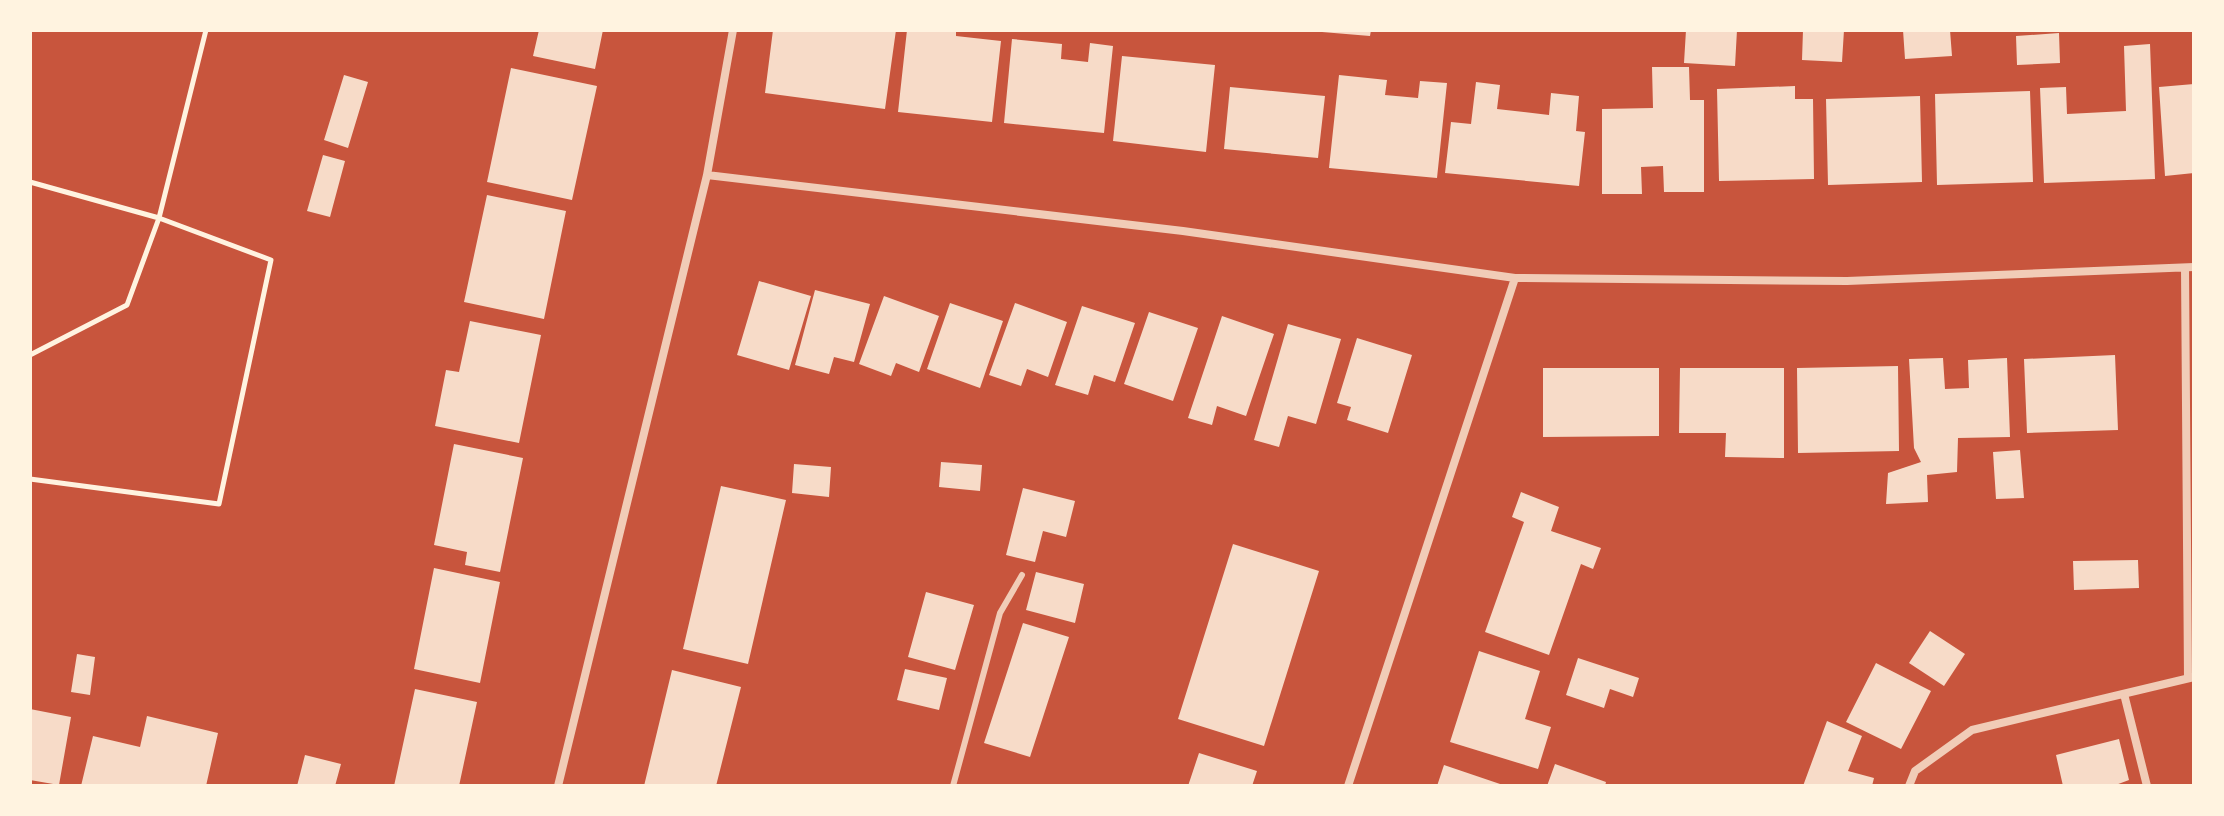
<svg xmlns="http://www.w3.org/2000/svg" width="2224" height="816" font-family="'PT Sans Narrow',sans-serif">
<rect width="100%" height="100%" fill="#c8553d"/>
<!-- building -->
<path fill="#f7dbc8" d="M 539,30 L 603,30 L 595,69 L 533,56 Z
M 773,30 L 896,30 L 885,109 L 765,93 Z
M 907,30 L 956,30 L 956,36 L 1001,41 L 992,122 L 898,112 Z
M 1322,30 L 1371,30 L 1370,36 L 1322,32 Z
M 1686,30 L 1737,30 L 1735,66 L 1684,63 Z
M 1803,30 L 1844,30 L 1842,62 L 1802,60 Z
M 1903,30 L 1950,30 L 1952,56 L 1905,59 Z
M 2059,33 L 2060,63 L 2017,65 L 2016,36 Z
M 1012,39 L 1062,44 L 1061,59 L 1088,62 L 1090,43 L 1113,46 L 1104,133 L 1004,123 Z
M 2150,44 L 2155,179 L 2044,183 L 2040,88 L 2066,87 L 2067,114 L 2126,111 L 2124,46 Z
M 1122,56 L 1215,65 L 1206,152 L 1113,141 Z
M 1652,67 L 1689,67 L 1690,100 L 1704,100 L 1704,192 L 1664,192 L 1663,166 L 1641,167 L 1642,194 L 1602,194 L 1602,109 L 1653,108 Z
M 511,68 L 597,86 L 572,200 L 487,182 Z
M 344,75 L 368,82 L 348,148 L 324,140 Z
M 1339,75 L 1387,80 L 1385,95 L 1418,98 L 1420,81 L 1447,83 L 1437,178 L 1329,168 Z
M 1476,82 L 1500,85 L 1497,109 L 1549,115 L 1551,93 L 1579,96 L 1576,131 L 1585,132 L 1579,186 L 1445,173 L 1451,122 L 1471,124 Z
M 2194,84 L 2194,173 L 2165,176 L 2159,87 Z
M 1795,86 L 1795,99 L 1813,99 L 1814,179 L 1719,181 L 1717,89 Z
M 1230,87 L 1325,96 L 1318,158 L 1224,149 Z
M 2030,91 L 2033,182 L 1937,185 L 1935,94 Z
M 1920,96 L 1922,182 L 1828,185 L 1826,99 Z
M 323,155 L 345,161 L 330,217 L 307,211 Z
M 487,195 L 566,211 L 544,319 L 464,302 Z
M 759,281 L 811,296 L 789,370 L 737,355 Z
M 815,290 L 870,304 L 854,362 L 834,357 L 829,374 L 795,365 Z
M 884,296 L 939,316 L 919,372 L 896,363 L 891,376 L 859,364 Z
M 950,303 L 1003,321 L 980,388 L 927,369 Z
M 1015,303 L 1067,322 L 1048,377 L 1027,369 L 1021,386 L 989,375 Z
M 1082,306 L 1135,323 L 1115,382 L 1094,375 L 1088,395 L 1055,385 Z
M 1149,312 L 1198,328 L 1173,401 L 1124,384 Z
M 1222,316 L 1274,334 L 1246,416 L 1217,406 L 1212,425 L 1188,418 Z
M 470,321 L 541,335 L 519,443 L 435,426 L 446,370 L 459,372 Z
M 1288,324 L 1341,339 L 1316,424 L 1288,416 L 1279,447 L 1254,440 Z
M 1357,338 L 1412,355 L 1388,433 L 1347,420 L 1351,407 L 1337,403 Z
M 2115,355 L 2118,430 L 2027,433 L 2024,359 Z
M 1943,358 L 1945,389 L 1969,388 L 1968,360 L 2007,358 L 2010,437 L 1958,438 L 1957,472 L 1927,475 L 1928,502 L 1886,504 L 1888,473 L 1921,462 L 1914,448 L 1909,359 Z
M 1898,366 L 1899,451 L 1798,453 L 1797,368 Z
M 1543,368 L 1659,368 L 1659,436 L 1543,437 Z
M 1680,368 L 1784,368 L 1784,458 L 1725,457 L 1726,433 L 1679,433 Z
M 454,444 L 523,458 L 500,572 L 465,565 L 467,552 L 434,545 Z
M 2020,450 L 2024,498 L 1996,499 L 1993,452 Z
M 941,462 L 982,465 L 980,491 L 939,487 Z
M 794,464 L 831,467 L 829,497 L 792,493 Z
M 721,486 L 786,500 L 748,664 L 683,649 Z
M 1023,488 L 1075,501 L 1066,537 L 1043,531 L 1035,562 L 1006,555 Z
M 1521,492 L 1559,507 L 1551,531 L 1601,548 L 1593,569 L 1581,564 L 1549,655 L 1485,632 L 1524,522 L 1512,517 Z
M 1233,544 L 1319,571 L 1264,746 L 1178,719 Z
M 2138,560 L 2139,588 L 2074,590 L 2073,561 Z
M 434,568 L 500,582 L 480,683 L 414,669 Z
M 1036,572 L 1084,584 L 1075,623 L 1026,610 Z
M 926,592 L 974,605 L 955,670 L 908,657 Z
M 1023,623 L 1069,637 L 1030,757 L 984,743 Z
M 1930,631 L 1965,654 L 1944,686 L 1909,663 Z
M 1479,651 L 1540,671 L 1525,719 L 1551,727 L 1538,769 L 1450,742 Z
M 77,654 L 95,657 L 90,695 L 71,692 Z
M 1578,658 L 1639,678 L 1633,697 L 1610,689 L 1604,708 L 1566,695 Z
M 1876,663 L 1931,691 L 1901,749 L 1846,722 Z
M 905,669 L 947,678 L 939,710 L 897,700 Z
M 672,670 L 741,687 L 716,786 L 644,786 Z
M 415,689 L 477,702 L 459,786 L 394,786 Z
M 30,709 L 71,717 L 59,785 L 30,780 Z
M 147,716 L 218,733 L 206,786 L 81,786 L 93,736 L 140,747 Z
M 1827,721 L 1862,736 L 1848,771 L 1874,778 L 1872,786 L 1803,786 Z
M 2119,739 L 2129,780 L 2113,786 L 2063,786 L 2056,755 Z
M 1199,753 L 1257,771 L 1252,786 L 1188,786 Z
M 305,755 L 341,764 L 335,786 L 297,786 Z
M 1555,764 L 1606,782 L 1605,786 L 1547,786 Z
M 1444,765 L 1503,785 L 1503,786 L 1437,786 Z"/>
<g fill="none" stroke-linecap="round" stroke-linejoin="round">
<!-- path -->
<path stroke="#fff3e0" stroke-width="5" d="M 30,182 L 159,218 L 271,260 L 219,504 L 30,479
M 30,355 L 127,305 L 159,218 L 206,30"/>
<!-- service -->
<path stroke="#f1ccb7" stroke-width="6" d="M 953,786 L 1000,613 L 1022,575"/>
<!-- minor -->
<path stroke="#f1ccb7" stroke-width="8" d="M 707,175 L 1183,231 L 1515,278 L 1847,281 L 2194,267
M 2185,268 L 2188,678
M 2124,694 L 2147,786
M 558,786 L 707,175 L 733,30
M 1348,786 L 1515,278
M 1909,786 L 1915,771 L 1972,730 L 2194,677"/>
</g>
<!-- border -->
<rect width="2224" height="816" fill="none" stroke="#fff3e0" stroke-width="64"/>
</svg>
